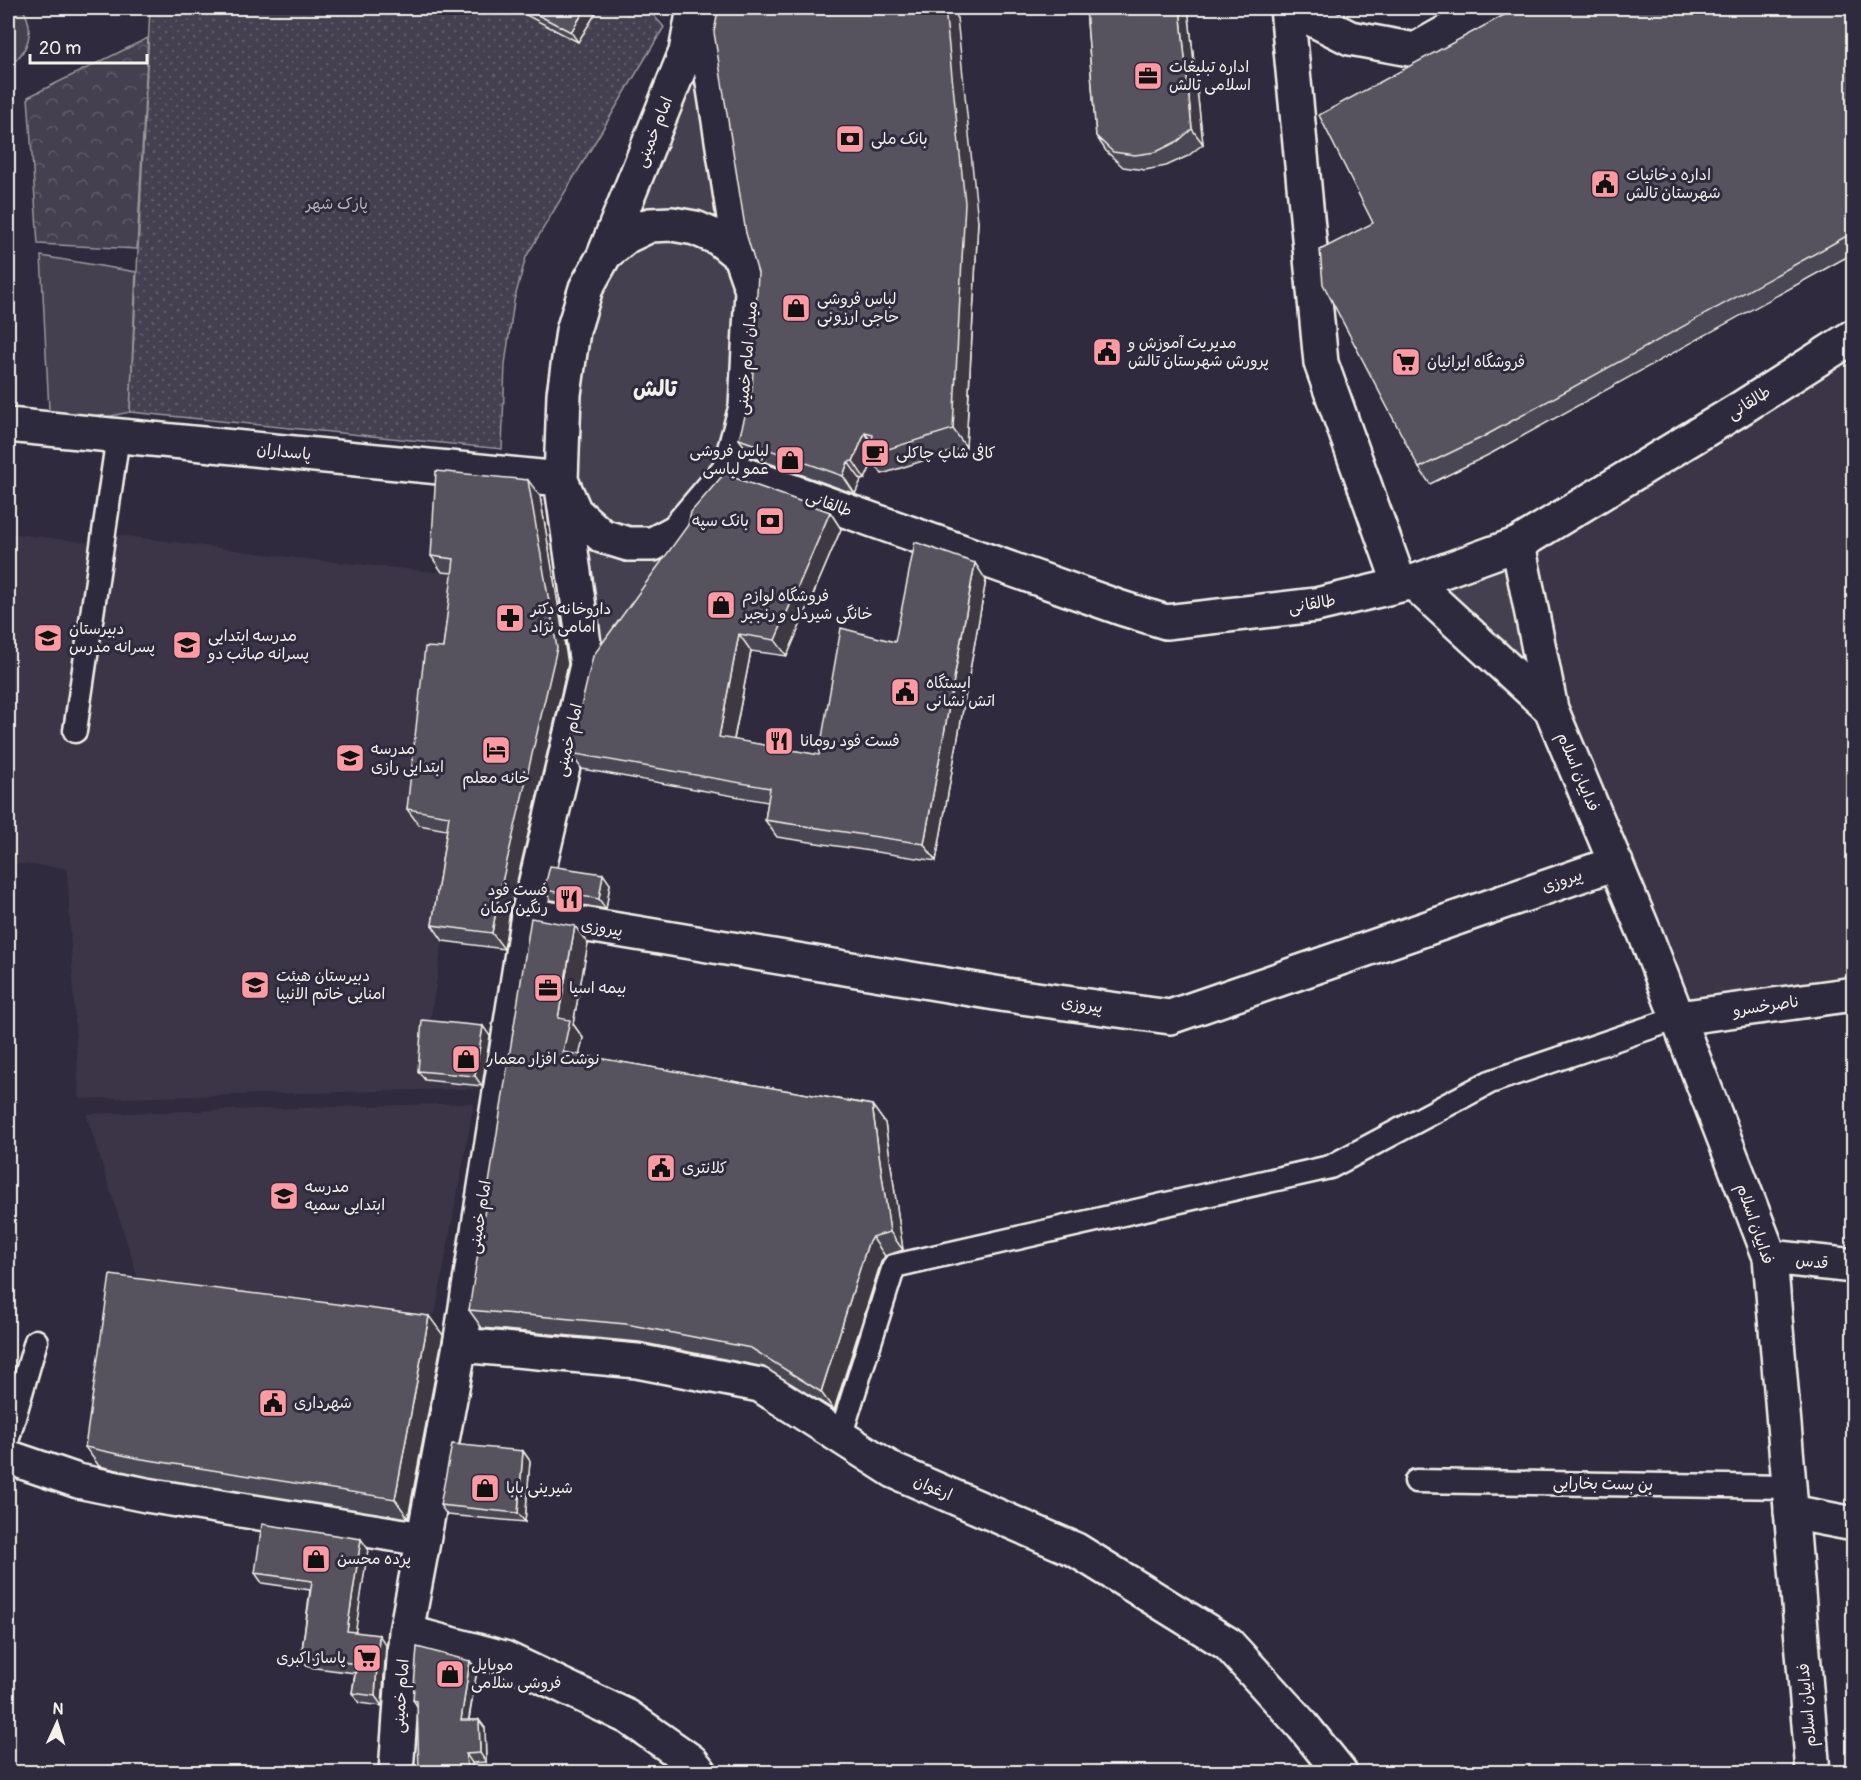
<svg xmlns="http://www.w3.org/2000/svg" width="1861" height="1780" font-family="Pangolin,'Playpen Sans Arabic',sans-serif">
<defs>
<pattern id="forest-crowns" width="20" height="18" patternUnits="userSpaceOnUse" patternTransform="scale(1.5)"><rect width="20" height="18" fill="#454050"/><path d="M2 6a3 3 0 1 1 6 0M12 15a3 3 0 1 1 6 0" fill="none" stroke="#605c69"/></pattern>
<pattern id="park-dots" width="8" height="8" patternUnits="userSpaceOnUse" patternTransform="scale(1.5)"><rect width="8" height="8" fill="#454050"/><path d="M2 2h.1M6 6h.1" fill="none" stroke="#605c69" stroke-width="1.8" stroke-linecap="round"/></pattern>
</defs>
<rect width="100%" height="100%" fill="#2f2a3d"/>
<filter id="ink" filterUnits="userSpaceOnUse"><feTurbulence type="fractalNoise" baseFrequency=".0167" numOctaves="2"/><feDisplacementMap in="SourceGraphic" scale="12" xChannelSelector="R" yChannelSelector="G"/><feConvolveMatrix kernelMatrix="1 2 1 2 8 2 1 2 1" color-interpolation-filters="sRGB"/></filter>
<g filter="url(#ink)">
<!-- built -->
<path fill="#3b3647" d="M 1853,356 L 1853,994 L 1678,1019 L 1552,709 L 1519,545 Z
M 8,533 L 102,544 L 104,533 L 296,558 L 466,575 L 475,834 L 544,844 L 537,874 L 455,862 L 429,1029 L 425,1080 L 500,1088 L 79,1099 L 67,868 L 8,863 Z
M 474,1103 L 435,1315 L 138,1278 L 86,1114 Z"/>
<!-- grass -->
<path fill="#454050" stroke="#9c989c" stroke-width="1.5" d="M 8,8 L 22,8 C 36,29 29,53 8,66 Z
M 694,8 L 739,256 L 728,472 L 587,664 L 565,394 Z
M 41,256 L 136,272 L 130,412 L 50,429 Z
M 1518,545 L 1551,709 L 1414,582 Z"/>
<!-- forest -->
<path fill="url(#forest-crowns)" stroke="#9c989c" stroke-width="1.5" d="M 148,38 L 137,249 L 38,244 L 28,97 Z"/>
<!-- park -->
<path fill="url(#park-dots)" stroke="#9c989c" stroke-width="1.5" d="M 150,8 L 647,8 L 664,27 L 526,257 L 514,301 L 505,364 L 502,449 L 130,412 Z"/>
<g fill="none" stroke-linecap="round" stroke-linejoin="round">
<!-- lane casing -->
<g stroke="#f4f1e8" stroke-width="27">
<path id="lane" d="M 75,731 L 118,436
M 840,1437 L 894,1266 L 1330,1167 L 1490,1082 L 1678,1018
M 8,1438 L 36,1341
M 1416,1481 L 1789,1487"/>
</g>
<!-- street casing -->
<g stroke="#f4f1e8" stroke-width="38">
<path id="street" d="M 1287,8 L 1321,363 L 1399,582
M 1290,8 L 1350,38 L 1415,50 L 1490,8
M 1678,1018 L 1854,994
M 460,1345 L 637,1361 L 760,1385 L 894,1471 L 1076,1550 L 1228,1644 L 1303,1726 L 1340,1772
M 1791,1512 L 1854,1524"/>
</g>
<!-- secondary casing -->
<g stroke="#f4f1e8" stroke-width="38">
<path id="secondary" d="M 714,12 L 708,50 L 740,256
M 672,224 L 695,228 L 718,238 L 740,256 L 752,290 L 746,407 L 729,470 L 677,531 L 653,544 L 628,544 L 602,536 L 575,512 L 561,480 L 564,394 L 573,331 L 586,288 L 605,254 L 627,236 L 650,225 Z
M 605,253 L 686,52 L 694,8
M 8,425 L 561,479
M 729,469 L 1121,608 L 1166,622 L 1316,605 L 1413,582 L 1518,544 L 1738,410 L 1854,336
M 1518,544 L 1551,709 L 1646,936 L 1770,1257 L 1813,1772
M 1413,582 L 1551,709
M 528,915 L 1007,995 L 1170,1017 L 1616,863
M 1770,1257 L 1854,1266
M 8,1457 L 78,1481 L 146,1495 L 423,1539
M 406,1632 L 504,1658 L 628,1717 L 691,1761 L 700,1772
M 396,1772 L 406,1632 L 460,1345 L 528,915 L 587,665 L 561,480"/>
</g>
<!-- lane -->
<use href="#lane" stroke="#2f2a3d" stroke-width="22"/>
<!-- street -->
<use href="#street" stroke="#2f2a3d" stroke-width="33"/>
<!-- secondary -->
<use href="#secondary" stroke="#2f2a3d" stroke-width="33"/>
</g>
<!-- wall -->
<path fill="#4a4752" stroke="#f4f1e8" stroke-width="1.5" d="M 518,8 L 599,8 L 578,42 L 522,13 Z
M 1086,8 L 1188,8 L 1203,144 L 1188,156 L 1166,166 L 1145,170 L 1123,167 L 1106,151 L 1096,136 Z
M 1854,8 L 1854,253 L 1492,453 L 1430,484 L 1419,468 L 1373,223 Z
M 978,221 L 966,447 L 882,474 L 873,461 L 865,479 L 861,480 L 855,494 L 752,457 L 739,439 Z
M 540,496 L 568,664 L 510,911 L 504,949 L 443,941 L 432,925 L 447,830 L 419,825 L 407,809 L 443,648 L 453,573 L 442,572 L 431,556 Z
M 830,512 L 841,529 L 787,656 L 751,651 L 734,740 L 819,755 L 895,642 L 986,580 L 936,861 L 777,837 L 765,820 L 768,802 L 582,769 L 570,753 Z
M 610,884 L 606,909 L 551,900 L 544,890 Z
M 588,944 L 573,1024 L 583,1038 L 579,1055 L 872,1105 L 885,1123 L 903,1250 L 885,1256 L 881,1262 L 834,1410 L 764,1367 L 639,1342 L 482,1328 L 469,1310 Z
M 490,1036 L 482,1086 L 425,1080 L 418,1071 Z
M 443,1335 L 408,1518 L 149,1477 L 99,1466 L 85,1447 Z
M 523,1451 L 530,1461 L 525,1522 L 447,1515 L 440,1505 Z
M 368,1549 L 355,1632 L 386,1645 L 382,1706 L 359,1703 L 352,1693 L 355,1673 L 308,1667 L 301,1657 L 310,1590 L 262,1583 L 255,1573 Z
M 470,1661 L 477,1670 L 469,1720 L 479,1720 L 485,1728 L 486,1762 L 472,1763 L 417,1706 L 413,1700 Z"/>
<!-- shaded-wall -->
<path fill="#3c3942" stroke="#f4f1e8" stroke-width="1.5" d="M 586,8 L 599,8 L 578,42 L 571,32 Z
M 945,8 L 956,8 L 978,221 L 966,447 L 953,429 Z
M 1180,8 L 1188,8 L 1203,144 L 1192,129 Z
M 865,433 L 878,451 L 869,455 L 873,461 L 865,479 L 853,461 Z
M 848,462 L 861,480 L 855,494 L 843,476 Z
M 528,480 L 540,496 L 568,664 L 510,911 L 504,949 L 492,933 L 499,895 Z
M 830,512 L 841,529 L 787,656 L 775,640 Z
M 975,563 L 986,580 L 936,861 L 924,844 Z
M 739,634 L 751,651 L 731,754 L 719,737 Z
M 603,874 L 610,884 L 606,909 L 599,899 Z
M 575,926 L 588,944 L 573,1024 L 583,1038 L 576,1071 L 563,1052 L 558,1018 Z
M 483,1026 L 490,1036 L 482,1086 L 475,1076 Z
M 872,1105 L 885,1123 L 903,1250 L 890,1232 Z
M 872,1237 L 885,1256 L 881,1262 L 834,1410 L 821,1392 L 868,1243 Z
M 429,1316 L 443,1335 L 408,1518 L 395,1499 Z
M 523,1451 L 530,1461 L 525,1522 L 518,1513 Z
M 361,1539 L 368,1549 L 354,1641 L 347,1631 Z
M 379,1635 L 386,1645 L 382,1706 L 375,1696 Z
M 470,1661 L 477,1670 L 467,1729 L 461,1720 Z
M 479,1720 L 485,1728 L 486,1762 L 480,1753 Z
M 466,1754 L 472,1763 L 473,1773 L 467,1773 Z"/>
<!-- building -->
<path fill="#56525f" stroke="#f4f1e8" stroke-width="1.5" d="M 524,8 L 586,8 L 571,32 Z
M 750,8 L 945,8 L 965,203 L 953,429 L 869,455 L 873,435 L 865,433 L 853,461 L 848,462 L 843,476 L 739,439 L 752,390 L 758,273 L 746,233 L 714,32 L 718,11 Z
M 1086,8 L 1180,8 L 1192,129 L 1178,141 L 1156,152 L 1135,155 L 1113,152 L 1096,136 Z
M 1517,8 L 1854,8 L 1854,232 L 1481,438 L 1419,468 L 1323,284 L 1320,250 L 1373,223 L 1319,115 Z
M 436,471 L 528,480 L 557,648 L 499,895 L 492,933 L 432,925 L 449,816 L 407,809 L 425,647 L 443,648 L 454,559 L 431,556 Z
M 724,474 L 830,512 L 775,640 L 739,634 L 719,737 L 819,755 L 841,628 L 895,642 L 915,542 L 975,563 L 924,844 L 765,820 L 770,788 L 570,753 L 593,656 L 688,525 L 691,512 Z
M 550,866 L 603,874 L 599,899 L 544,890 Z
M 531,918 L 575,926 L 558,1018 L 570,1020 L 563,1052 L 872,1105 L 890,1232 L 872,1237 L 868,1243 L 821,1392 L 751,1348 L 626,1324 L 469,1310 Z
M 422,1020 L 483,1026 L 475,1076 L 418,1071 Z
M 110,1275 L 429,1316 L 395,1499 L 136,1458 L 85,1447 Z
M 452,1444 L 523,1451 L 518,1513 L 440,1505 Z
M 262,1524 L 361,1539 L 347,1631 L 379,1635 L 375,1696 L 352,1693 L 357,1664 L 301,1657 L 312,1581 L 255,1573 Z
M 417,1647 L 470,1661 L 461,1720 L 479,1720 L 480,1753 L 466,1754 L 467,1773 L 419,1773 L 417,1701 L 413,1700 Z"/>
</g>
<!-- icons -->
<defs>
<g id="office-square" transform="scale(1.5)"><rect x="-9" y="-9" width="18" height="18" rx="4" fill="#ff9aa2" stroke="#2f2a3d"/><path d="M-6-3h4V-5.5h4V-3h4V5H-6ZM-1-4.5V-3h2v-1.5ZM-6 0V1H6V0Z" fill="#111"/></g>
<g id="bank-square" transform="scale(1.5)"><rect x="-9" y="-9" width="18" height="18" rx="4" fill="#ff9aa2" stroke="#2f2a3d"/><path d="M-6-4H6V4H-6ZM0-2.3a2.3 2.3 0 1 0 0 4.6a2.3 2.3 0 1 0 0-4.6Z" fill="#111"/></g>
<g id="civic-square" transform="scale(1.5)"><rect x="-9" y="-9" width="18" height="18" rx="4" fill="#ff9aa2" stroke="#2f2a3d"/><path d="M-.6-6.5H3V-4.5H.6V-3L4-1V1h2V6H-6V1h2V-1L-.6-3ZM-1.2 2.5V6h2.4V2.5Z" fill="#111"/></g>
<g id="shop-square" transform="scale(1.5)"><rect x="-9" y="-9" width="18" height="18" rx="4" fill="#ff9aa2" stroke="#2f2a3d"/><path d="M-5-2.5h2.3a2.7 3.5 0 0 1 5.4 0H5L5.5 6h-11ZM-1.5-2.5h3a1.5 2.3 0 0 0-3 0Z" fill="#111"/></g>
<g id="supermarket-square" transform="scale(1.5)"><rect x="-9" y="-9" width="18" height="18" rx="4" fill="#ff9aa2" stroke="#2f2a3d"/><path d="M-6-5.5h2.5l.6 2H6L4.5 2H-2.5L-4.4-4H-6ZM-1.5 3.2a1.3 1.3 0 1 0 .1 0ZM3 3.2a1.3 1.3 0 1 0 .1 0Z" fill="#111"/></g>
<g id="cafe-square" transform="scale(1.5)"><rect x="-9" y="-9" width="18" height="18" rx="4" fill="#ff9aa2" stroke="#2f2a3d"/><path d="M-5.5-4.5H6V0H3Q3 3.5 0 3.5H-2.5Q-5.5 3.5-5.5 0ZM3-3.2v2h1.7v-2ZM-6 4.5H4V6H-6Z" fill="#111"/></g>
<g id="pharmacy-square" transform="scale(1.5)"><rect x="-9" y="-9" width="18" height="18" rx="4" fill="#ff9aa2" stroke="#2f2a3d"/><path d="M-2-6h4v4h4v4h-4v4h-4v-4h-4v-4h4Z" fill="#111"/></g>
<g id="school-square" transform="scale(1.5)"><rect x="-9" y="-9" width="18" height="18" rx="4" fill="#ff9aa2" stroke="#2f2a3d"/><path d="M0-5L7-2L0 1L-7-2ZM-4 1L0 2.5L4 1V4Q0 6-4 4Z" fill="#111"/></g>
<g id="restaurant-square" transform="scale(1.5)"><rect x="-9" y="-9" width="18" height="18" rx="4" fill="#ff9aa2" stroke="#2f2a3d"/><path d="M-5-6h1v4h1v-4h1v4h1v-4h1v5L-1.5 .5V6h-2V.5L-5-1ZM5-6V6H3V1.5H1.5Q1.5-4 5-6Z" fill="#111"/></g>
<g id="hotel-square" transform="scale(1.5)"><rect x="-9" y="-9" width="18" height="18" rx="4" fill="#ff9aa2" stroke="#2f2a3d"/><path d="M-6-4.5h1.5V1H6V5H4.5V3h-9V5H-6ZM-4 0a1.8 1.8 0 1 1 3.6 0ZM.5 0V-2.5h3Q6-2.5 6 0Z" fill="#111"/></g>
</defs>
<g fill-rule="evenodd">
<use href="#office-square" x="1148" y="76"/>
<use href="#bank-square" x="850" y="139"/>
<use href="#civic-square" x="1605" y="184"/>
<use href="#shop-square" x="796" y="308"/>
<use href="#civic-square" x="1107" y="352"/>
<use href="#supermarket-square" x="1406" y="362"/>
<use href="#cafe-square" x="875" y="453"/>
<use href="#shop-square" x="790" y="460"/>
<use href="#bank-square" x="770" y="521"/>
<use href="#shop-square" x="721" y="605"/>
<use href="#pharmacy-square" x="510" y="618"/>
<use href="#school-square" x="48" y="638"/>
<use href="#school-square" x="187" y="645"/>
<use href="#civic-square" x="905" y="692"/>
<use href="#restaurant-square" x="779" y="741"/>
<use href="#hotel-square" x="496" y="750"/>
<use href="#school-square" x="350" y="758"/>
<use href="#restaurant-square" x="569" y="899"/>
<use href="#school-square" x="255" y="985"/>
<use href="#office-square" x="548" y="988"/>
<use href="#shop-square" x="466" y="1059"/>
<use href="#civic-square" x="661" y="1168"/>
<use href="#school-square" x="284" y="1196"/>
<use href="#civic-square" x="273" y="1403"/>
<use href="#shop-square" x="485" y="1488"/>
<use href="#shop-square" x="316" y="1559"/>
<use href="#supermarket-square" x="367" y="1658"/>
<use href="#shop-square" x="450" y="1674"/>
</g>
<g text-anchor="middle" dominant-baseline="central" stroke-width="6" stroke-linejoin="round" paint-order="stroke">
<!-- poi labels -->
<g font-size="16" fill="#f4f1e8" stroke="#2f2a3d" text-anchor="start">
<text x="1169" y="67">اداره تبلیغات<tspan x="1169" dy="18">اسلامی تالش</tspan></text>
<text x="871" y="139">بانک ملی</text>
<text x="1626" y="175">اداره دخانیات<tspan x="1626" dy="18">شهرستان تالش</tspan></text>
<text x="817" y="299">لباس فروشی<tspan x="817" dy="18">حاجی ارزونی</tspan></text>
<text x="1128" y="343">مدیریت آموزش و<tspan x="1128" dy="18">پرورش شهرستان تالش</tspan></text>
<text x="1427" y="362">فروشگاه ایرانیان</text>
<text x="769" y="451" text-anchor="end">لباس فروشی<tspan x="769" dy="18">عمو لباسی</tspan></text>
<text x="896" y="453">کافی شاپ چاکلی</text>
<text x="749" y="521" text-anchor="end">بانک سپه</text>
<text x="742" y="596">فروشگاه لوازم<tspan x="742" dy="18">خانگی شیردل و رنجبر</tspan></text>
<text x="531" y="609">داروخانه دکتر<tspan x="531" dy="18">امامی نژاد</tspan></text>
<text x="69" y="629">دبیرستان<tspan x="69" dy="18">پسرانه مدرس</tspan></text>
<text x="208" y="636">مدرسه ابتدایی<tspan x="208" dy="18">پسرانه صائب دو</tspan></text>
<text x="926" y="683">ایستگاه<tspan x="926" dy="18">اتش نشانی</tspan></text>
<text x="800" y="741">فست فود رومانا</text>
<text x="371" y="749">مدرسه<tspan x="371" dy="18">ابتدایی رازی</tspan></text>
<text x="496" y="778" text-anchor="middle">خانه معلم</text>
<text x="548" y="890" text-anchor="end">فست فود<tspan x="548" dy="18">رنگین کمان</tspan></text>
<text x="276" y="976">دبیرستان هیئت<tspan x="276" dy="18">امنایی خاتم الانبیا</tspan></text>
<text x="569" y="988">بیمه اسیا</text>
<text x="487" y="1059">نوشت افزار معمار</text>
<text x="682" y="1168">کلانتری</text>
<text x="305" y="1187">مدرسه<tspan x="305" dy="18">ابتدایی سمیه</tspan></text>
<text x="294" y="1403">شهرداری</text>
<text x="506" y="1488">شیرینی بابا</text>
<text x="337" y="1559">پرده محسن</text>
<text x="346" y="1658" text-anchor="end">پاساژ اکبری</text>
<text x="471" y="1665">موبایل<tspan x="471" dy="18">فروشی سلامی</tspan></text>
</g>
<!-- street labels -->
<g font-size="16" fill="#f4f1e8" stroke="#2f2a3d">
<text transform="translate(654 132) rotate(-68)">امام خمینی</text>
<text transform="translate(747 358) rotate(-85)">میدان امام خمینی</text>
<text transform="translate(1749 403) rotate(-32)">طالقانی</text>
<text transform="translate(284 452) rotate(6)">پاسداران</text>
<text transform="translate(829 504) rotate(20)">طالقانی</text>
<text transform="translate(1312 604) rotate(-9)">طالقانی</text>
<text transform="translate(569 740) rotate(-77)">امام خمینی</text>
<text transform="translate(1578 772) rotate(67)">فداییان اسلام</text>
<text transform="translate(1562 881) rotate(-19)">پیروزی</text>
<text transform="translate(602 928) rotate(9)">پیروزی</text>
<text transform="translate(1082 1005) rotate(8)">پیروزی</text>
<text transform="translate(1766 1006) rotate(-8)">ناصرخسرو</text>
<text transform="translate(480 1217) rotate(-81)">امام خمینی</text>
<text transform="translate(1755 1224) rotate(71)">فداییان اسلام</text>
<text transform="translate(1812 1262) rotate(6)">قدس</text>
<text transform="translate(1603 1484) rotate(1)">بن بست بخارایی</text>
<text transform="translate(933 1488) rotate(23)">ارغوان</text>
<text transform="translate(401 1696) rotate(-86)">امام خمینی</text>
<text transform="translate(1807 1705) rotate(-95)">فداییان اسلام</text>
</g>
<!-- park labels -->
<g font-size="16" fill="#b7b3b3" stroke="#2f2a3d">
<text x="337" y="204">پارک شهر</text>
</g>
<!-- district labels -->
<g font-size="22" font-weight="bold" fill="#f4f1e8" stroke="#2f2a3d">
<text x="655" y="389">تالش</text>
</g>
</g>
<!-- margin -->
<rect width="1861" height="1780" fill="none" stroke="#2f2a3d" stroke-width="30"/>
<rect x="15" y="15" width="1831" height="1750" fill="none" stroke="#f4f1e8" stroke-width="2" filter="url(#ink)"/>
<!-- north arrow -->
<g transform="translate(57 1723) rotate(4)" stroke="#2f2a3d" stroke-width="4.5" paint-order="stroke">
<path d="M0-4.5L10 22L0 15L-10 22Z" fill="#f4f1e8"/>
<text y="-9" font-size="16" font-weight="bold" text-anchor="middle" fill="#f4f1e8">N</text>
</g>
<!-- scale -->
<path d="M30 54v9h117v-9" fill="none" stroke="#f4f1e8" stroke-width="3"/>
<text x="39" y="54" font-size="18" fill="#f4f1e8" stroke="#2f2a3d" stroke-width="4.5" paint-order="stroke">20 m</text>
</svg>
